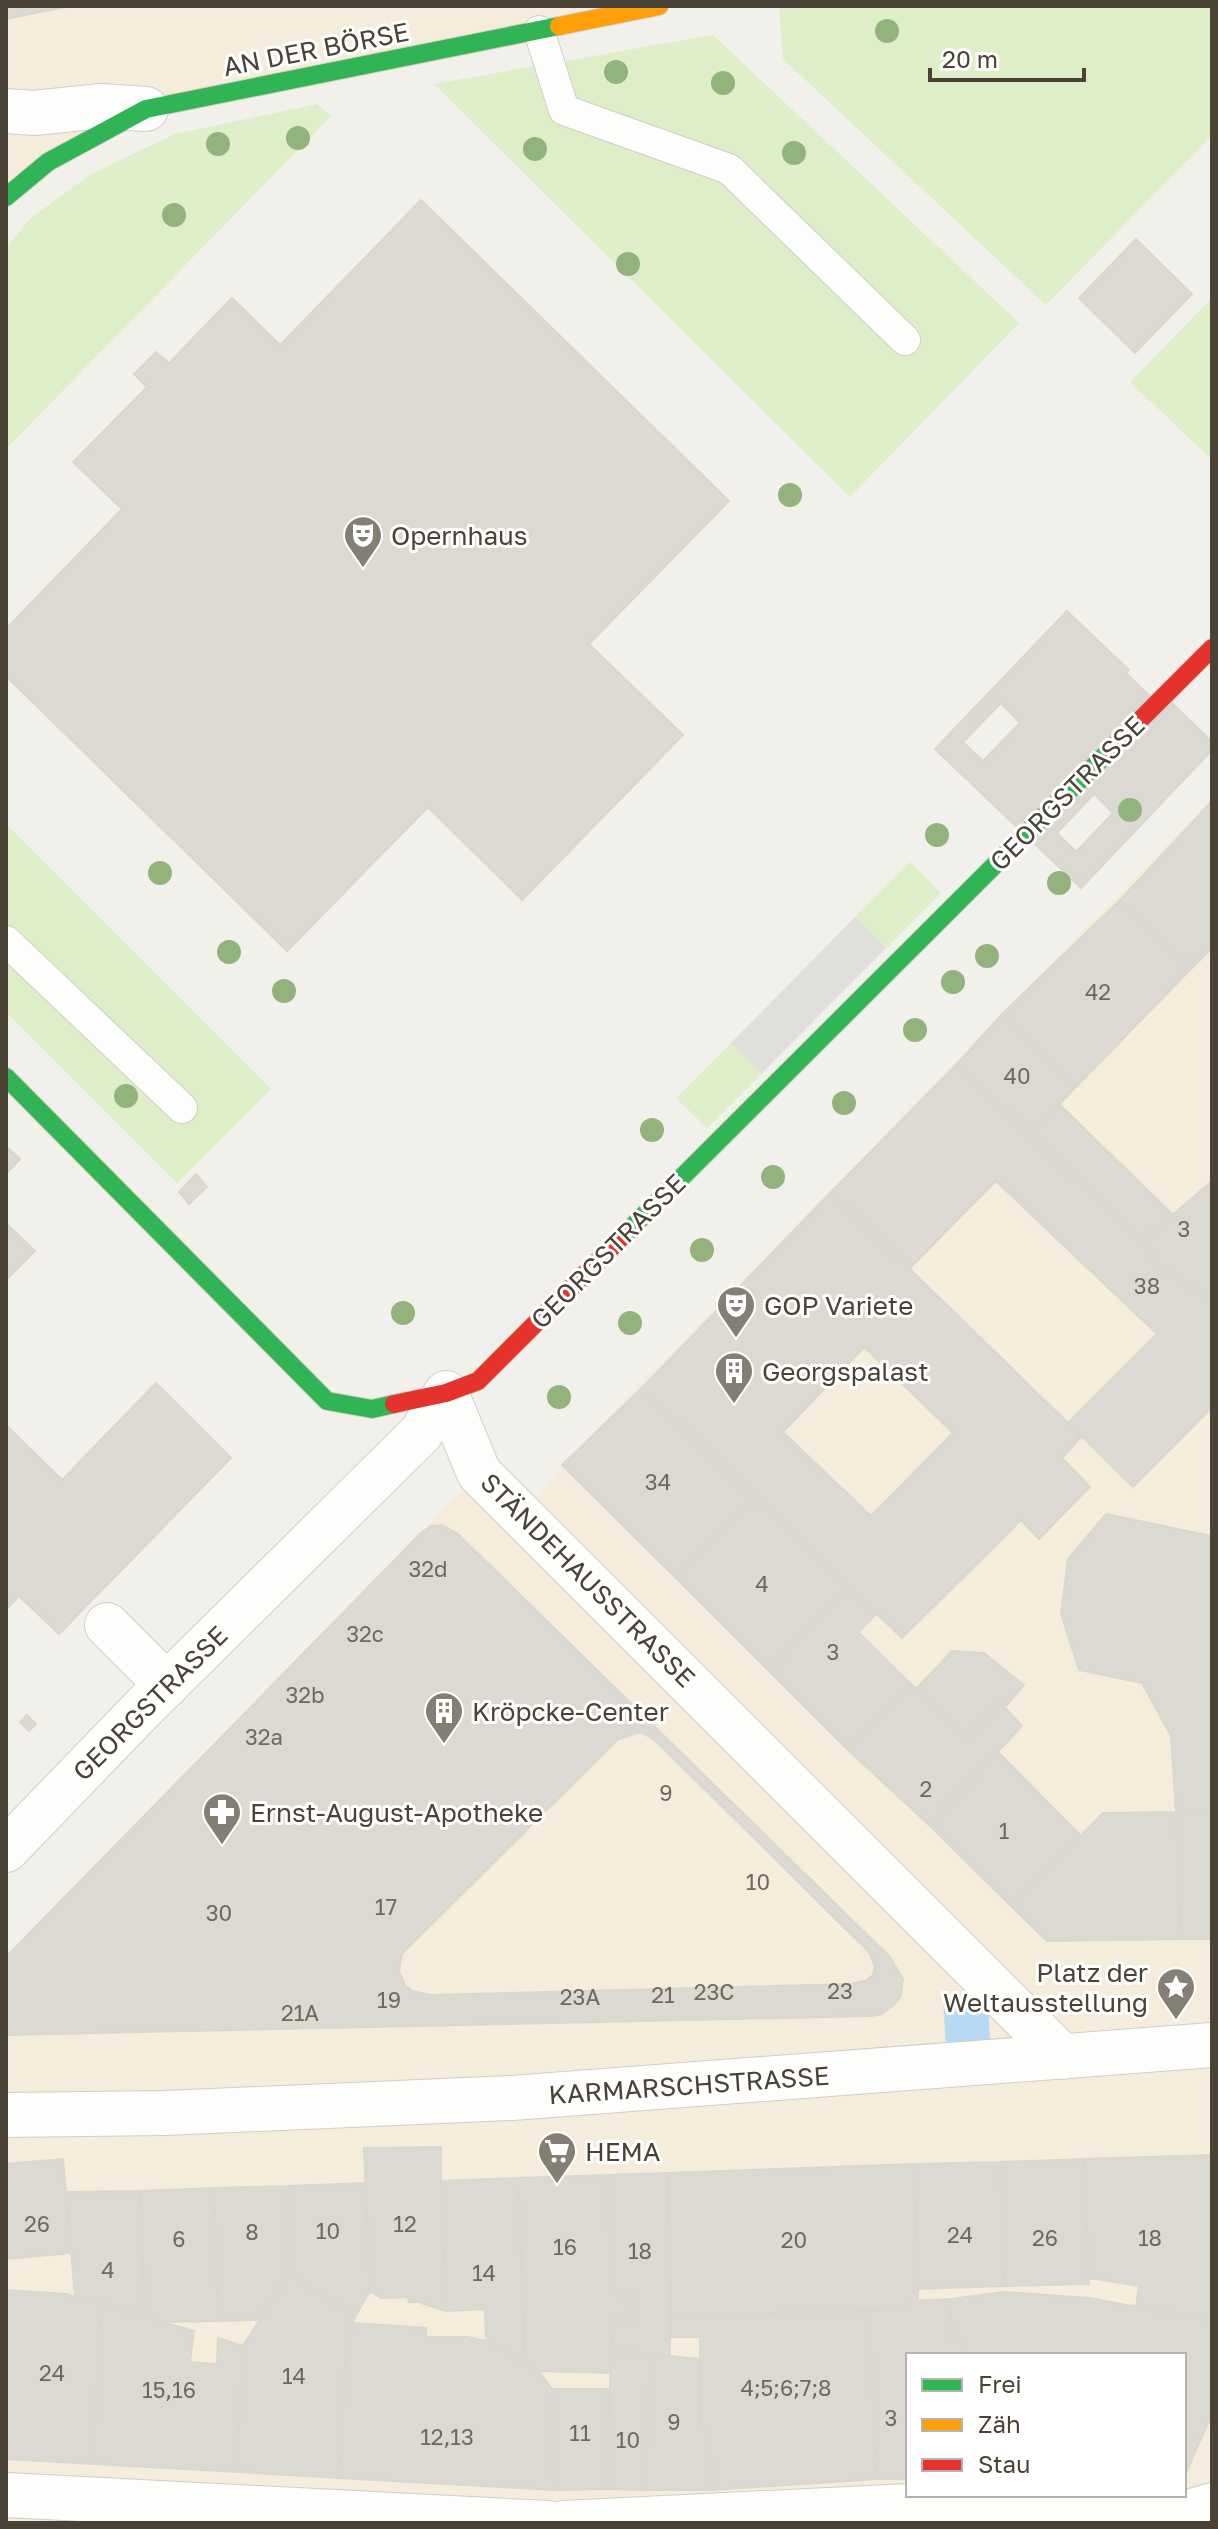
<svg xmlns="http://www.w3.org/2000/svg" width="1218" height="2529" font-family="'Golos Text',sans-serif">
<rect width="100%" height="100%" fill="#f2f0ea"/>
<!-- commercial -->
<path fill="#f6ecdc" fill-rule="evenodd" d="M 6,6 L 659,6 L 146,109 L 6,197 Z
M 1212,798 L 1212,2523 L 6,2523 L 6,1957 L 479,1473 L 523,1517 L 562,1465 ZM 908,2355 L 1184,2355 L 1184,2495 L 908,2495 Z"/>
<!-- green -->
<path fill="#deeec8" d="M 779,6 L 1212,6 L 1212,135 L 1046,305 L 783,59 Z
M 713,35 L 1019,323 L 850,497 L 434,84 Z
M 317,104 L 331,116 L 6,449 L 6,248 L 31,218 L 91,174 L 175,134 Z
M 1212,298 L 1212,460 L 1130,382 Z
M 6,824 L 271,1089 L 177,1183 L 6,1012 Z
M 910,862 L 941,893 L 886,948 L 855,917 Z
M 731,1043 L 762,1073 L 707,1128 L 676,1098 Z"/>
<!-- parking -->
<path fill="#e1dfda" d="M 855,917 L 886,948 L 762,1073 L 731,1043 Z"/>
<!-- water -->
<path fill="#b6daf3" d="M 988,1994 L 990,2044 L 946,2047 L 943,1998 Z"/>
<!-- building -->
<path fill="#dcd9d2" stroke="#dad7cf" stroke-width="2" fill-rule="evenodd" d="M 6,6 L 70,6 L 6,19 Z
M 421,200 L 729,501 L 589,644 L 683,735 L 522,900 L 428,807 L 287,951 L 6,676 L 6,629 L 122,509 L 73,462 L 147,387 L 134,374 L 156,352 L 169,363 L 232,298 L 280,345 Z
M 1136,239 L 1192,294 L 1135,353 L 1079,298 Z
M 1067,611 L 1129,670 L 1126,673 L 1163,709 L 1170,701 L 1212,742 L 1212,750 L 1081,888 L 935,749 ZM 1001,703 L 1020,723 L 983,761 L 963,742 ZM 1094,794 L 1113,813 L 1076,852 L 1057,833 Z
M 1212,801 L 1212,948 L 1192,968 L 1120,900 Z
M 1120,900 L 1192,968 L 1077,1086 L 1002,1014 Z
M 1002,1014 L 1077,1086 L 1030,1134 L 957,1064 Z
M 957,1064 L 1141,1242 L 1164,1270 L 1212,1300 L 1212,1407 L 1133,1487 L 1068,1423 L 1157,1334 L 996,1181 L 910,1268 L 831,1192 Z
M 1059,1104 L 1172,1214 L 1141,1242 L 1030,1134 Z
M 6,1146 L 20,1159 L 6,1174 Z
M 196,1174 L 207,1187 L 189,1204 L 179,1192 Z
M 1212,1181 L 1212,1300 L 1164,1270 L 1141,1242 Z
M 831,1192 L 1068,1423 L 1080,1438 L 1062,1458 L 1090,1487 L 1039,1539 L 1021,1520 L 902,1638 L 642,1388 ZM 864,1347 L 953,1433 L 871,1516 L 783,1432 Z
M 6,1223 L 35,1251 L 6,1280 Z
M 156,1383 L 231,1458 L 59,1634 L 19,1596 L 6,1610 L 6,1425 L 62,1480 Z
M 642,1388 L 754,1498 L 676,1578 L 562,1465 Z
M 754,1498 L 848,1588 L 769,1671 L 676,1578 Z
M 1106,1514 L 1212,1536 L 1212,1811 L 1176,1812 L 1171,1736 L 1142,1683 L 1079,1670 L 1061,1614 L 1068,1559 Z
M 442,1525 L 458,1534 L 890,1957 L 903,1979 L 901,1996 L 897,2002 L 882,2014 L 872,2016 L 6,2035 L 6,1957 L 421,1533 L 431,1526 Z
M 848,1588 L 876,1614 L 858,1632 L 911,1684 L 847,1749 L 769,1671 Z
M 952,1651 L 984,1653 L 1024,1685 L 1005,1707 L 1001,1703 L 966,1737 L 916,1689 Z
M 911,1684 L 966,1737 L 1001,1703 L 1022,1726 L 929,1825 L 847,1749 Z
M 27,1715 L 36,1724 L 29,1731 L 20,1722 Z
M 641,1732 L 656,1741 L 869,1952 L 875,1967 L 873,1975 L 867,1980 L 853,1984 L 430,1995 L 412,1991 L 405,1985 L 399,1971 L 402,1954 L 618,1739 Z
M 998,1752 L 1080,1835 L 1010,1905 L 929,1825 Z
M 1212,1811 L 1212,1939 L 1181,1939 L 1176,1812 Z
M 1176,1812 L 1181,1939 L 1047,1941 L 1010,1905 L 1103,1813 Z
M 441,2147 L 441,2181 L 446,2311 L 418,2302 L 409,2302 L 408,2297 L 381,2298 L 370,2291 L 364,2148 Z
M 1212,2155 L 1212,2321 L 1136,2307 L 1139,2286 L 1089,2278 L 1084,2159 Z
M 63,2159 L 71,2253 L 6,2259 L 6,2164 Z
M 1084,2159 L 1089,2284 L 1004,2286 L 1000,2162 Z
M 1000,2162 L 1004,2286 L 918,2289 L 915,2164 Z
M 915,2164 L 918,2301 L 910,2301 L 909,2309 L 671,2316 L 668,2173 Z
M 668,2173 L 670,2356 L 611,2351 L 614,2319 L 632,2325 L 632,2296 L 617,2297 L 617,2292 L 611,2291 L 607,2175 Z
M 607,2175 L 611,2291 L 617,2292 L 617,2297 L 632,2296 L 632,2325 L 614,2319 L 609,2373 L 539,2371 L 525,2363 L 518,2178 Z
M 518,2178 L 523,2282 L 525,2363 L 486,2341 L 485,2309 L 446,2311 L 441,2181 Z
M 365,2183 L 370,2291 L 355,2317 L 289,2274 L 288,2186 Z
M 288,2186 L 289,2274 L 260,2320 L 218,2321 L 214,2188 Z
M 214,2188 L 218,2321 L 163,2322 L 145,2316 L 140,2191 Z
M 140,2191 L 143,2284 L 145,2316 L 75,2296 L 66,2192 Z
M 289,2274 L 355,2317 L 346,2349 L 339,2478 L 237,2472 L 243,2346 Z
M 6,2290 L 66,2294 L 101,2304 L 93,2464 L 6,2459 Z
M 1004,2292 L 1090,2298 L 1212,2321 L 1212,2414 L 1184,2477 L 1184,2355 L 961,2355 L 962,2339 L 952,2341 L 950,2299 Z
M 950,2299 L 952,2341 L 962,2339 L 961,2355 L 908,2355 L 908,2479 L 877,2479 L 869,2311 L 909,2309 L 910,2301 Z
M 101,2304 L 194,2331 L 190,2362 L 217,2364 L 218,2338 L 243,2346 L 237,2472 L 93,2464 Z
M 869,2311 L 877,2479 L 713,2490 L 709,2428 L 700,2428 L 700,2337 L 671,2337 L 671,2316 Z
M 354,2323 L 426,2328 L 426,2337 L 468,2337 L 486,2341 L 539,2371 L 552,2389 L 553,2490 L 339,2478 L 346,2349 Z
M 611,2351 L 650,2354 L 646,2490 L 607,2489 Z
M 650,2354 L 699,2359 L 700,2428 L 709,2428 L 713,2490 L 646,2490 Z
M 552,2389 L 609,2389 L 607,2489 L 553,2490 Z"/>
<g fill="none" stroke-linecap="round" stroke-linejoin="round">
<!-- lane casing -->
<g stroke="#d0cdc7" stroke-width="32">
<path id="lane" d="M 539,31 L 564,110 L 729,169 L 905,340
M 6,941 L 182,1108"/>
</g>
<!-- street casing -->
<g stroke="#d0cdc7" stroke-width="46">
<path id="street" d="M 6,111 L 34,113 L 101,106 L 146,109
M 446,1393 L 479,1473 L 1063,2057
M 107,1625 L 167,1685
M 6,1850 L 145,1706 L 421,1433 L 446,1393
M 6,2115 L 165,2113 L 512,2098 L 1212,2045
M 6,2495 L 548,2523
M 563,2523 L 909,2506 L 1171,2517 L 1212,2505"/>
</g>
<!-- fast casing -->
<g stroke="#d2cdc0" stroke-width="20">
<path id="fast" d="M 6,197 L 48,162 L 146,109 L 559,26
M 6,1077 L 327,1401 L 372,1409 L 394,1404
M 623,1236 L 1111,749"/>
</g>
<!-- slow casing -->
<g stroke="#d2cdc0" stroke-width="20">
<path id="slow" d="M 559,26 L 659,6"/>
</g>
<!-- jam casing -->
<g stroke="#d2cdc0" stroke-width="20">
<path id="jam" d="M 1111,749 L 1212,648
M 394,1404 L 446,1393 L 478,1381 L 623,1236"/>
</g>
<!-- lane -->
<use href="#lane" stroke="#fdfdfc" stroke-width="30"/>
<!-- street -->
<use href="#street" stroke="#fdfdfc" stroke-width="44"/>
<!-- fast -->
<use href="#fast" stroke="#30b455" stroke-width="18"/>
<!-- slow -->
<use href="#slow" stroke="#ff9f0a" stroke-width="18"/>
<!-- jam -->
<use href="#jam" stroke="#e5322d" stroke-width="18"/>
</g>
<!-- trees -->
<g fill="#92b37c">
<circle cx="887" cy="31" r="12"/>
<circle cx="616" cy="72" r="12"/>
<circle cx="723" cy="83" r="12"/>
<circle cx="298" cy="138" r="12"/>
<circle cx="218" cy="144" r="12"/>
<circle cx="535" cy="149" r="12"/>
<circle cx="794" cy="153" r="12"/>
<circle cx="174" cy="215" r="12"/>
<circle cx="628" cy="264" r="12"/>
<circle cx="790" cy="495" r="12"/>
<circle cx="1130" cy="810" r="12"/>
<circle cx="937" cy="835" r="12"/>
<circle cx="160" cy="873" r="12"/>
<circle cx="1059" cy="883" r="12"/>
<circle cx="229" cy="952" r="12"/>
<circle cx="987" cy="956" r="12"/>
<circle cx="953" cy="982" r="12"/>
<circle cx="284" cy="991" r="12"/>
<circle cx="915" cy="1030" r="12"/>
<circle cx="126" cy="1096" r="12"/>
<circle cx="844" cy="1103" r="12"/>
<circle cx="652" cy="1130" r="12"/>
<circle cx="773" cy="1177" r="12"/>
<circle cx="702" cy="1250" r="12"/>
<circle cx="403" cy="1313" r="12"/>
<circle cx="630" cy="1323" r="12"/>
<circle cx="559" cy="1397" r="12"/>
</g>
<!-- icons -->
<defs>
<g id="theatre-pin" transform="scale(2)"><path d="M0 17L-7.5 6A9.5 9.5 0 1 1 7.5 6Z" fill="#847f74" stroke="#fff"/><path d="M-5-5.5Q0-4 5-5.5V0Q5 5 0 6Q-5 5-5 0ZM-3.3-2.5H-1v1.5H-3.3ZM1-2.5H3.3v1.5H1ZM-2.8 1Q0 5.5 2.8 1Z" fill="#fff"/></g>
<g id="building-pin" transform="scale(2)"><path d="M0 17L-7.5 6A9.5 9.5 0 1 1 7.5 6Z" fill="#847f74" stroke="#fff"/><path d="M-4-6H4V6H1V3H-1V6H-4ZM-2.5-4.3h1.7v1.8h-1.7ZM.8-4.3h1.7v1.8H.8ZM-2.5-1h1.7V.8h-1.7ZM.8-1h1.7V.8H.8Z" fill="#fff"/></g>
<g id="pharmacy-pin" transform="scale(2)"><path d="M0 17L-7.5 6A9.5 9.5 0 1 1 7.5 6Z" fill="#847f74" stroke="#fff"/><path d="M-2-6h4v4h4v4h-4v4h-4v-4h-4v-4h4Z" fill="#fff"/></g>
<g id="sight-pin" transform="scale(2)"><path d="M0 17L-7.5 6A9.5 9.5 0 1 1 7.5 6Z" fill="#847f74" stroke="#fff"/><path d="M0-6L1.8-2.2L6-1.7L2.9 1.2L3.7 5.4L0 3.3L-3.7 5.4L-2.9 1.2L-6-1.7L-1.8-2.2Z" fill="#fff"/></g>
<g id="supermarket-pin" transform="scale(2)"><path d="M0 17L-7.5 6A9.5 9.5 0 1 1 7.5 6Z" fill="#847f74" stroke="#fff"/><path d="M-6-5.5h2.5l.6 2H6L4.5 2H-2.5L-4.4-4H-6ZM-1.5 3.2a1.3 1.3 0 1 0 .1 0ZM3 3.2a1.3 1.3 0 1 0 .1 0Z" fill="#fff"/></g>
</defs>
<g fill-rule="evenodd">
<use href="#theatre-pin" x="363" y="535"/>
<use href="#theatre-pin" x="736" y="1305"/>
<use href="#building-pin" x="734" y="1371"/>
<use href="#building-pin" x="444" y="1711"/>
<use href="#pharmacy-pin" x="222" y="1812"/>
<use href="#sight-pin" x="1176" y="1987"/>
<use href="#supermarket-pin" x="557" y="2151"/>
</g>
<g text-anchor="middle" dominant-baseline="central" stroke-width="6" stroke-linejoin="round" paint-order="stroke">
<!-- number labels -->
<g font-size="22" fill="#6e685d">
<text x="1098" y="991">42</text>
<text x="1017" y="1075">40</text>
<text x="1184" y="1228">3</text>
<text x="1147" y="1285">38</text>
<text x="658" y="1481">34</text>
<text x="428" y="1568">32d</text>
<text x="762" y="1583">4</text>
<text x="365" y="1633">32c</text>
<text x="833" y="1651">3</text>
<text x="305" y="1694">32b</text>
<text x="264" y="1736">32a</text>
<text x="926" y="1788">2</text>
<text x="666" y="1792">9</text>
<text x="1004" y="1830">1</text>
<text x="758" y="1881">10</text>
<text x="386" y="1906">17</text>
<text x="219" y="1912">30</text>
<text x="840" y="1990">23</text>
<text x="714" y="1991">23C</text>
<text x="663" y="1994">21</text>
<text x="580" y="1996">23A</text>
<text x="389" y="1999">19</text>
<text x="300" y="2012">21A</text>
<text x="37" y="2223">26</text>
<text x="405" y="2223">12</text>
<text x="328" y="2230">10</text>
<text x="252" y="2231">8</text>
<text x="960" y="2234">24</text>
<text x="1045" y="2237">26</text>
<text x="1150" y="2237">18</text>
<text x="179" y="2238">6</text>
<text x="794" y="2239">20</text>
<text x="565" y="2246">16</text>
<text x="640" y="2250">18</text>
<text x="108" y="2269">4</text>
<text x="484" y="2272">14</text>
<text x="52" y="2372">24</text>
<text x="294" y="2375">14</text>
<text x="786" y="2387">4;5;6;7;8</text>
<text x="169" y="2389">15,16</text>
<text x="891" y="2417">3</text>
<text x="674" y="2421">9</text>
<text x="580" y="2432">11</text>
<text x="447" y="2436">12,13</text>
<text x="628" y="2439">10</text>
</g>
<!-- street labels -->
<g font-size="26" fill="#494235" stroke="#fff">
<text transform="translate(316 49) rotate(-11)">AN DER BÖRSE</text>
<text transform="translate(1067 793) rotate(-45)">GEORGSTRASSE</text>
<text transform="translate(608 1251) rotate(-45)">GEORGSTRASSE</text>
<text transform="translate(588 1580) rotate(45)">STÄNDEHAUSSTRASSE</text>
<text transform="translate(150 1703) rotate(-45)">GEORGSTRASSE</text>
<text transform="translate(689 2085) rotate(-4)">KARMARSCHSTRASSE</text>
</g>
<!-- poi labels -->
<g font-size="26" fill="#494235" stroke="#fff" text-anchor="start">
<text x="391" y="535">Opernhaus</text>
<text x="764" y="1305">GOP Variete</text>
<text x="762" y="1371">Georgspalast</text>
<text x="472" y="1711">Kröpcke-Center</text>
<text x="250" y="1812">Ernst-August-Apotheke</text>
<text x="1148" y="1972" text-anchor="end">Platz der<tspan x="1148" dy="30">Weltausstellung</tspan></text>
<text x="585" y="2151">HEMA</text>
</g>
</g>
<!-- border -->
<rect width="1218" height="2529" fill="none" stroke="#494235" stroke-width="16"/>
<!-- legend -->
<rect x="906" y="2353" width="280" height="144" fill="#ffffff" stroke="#b6b3ae" stroke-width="2"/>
<rect x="922" y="2379" width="40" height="12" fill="#30b455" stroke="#b6b3ae" stroke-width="2"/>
<text x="978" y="2393" font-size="24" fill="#494235">Frei</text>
<rect x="922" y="2419" width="40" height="12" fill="#ff9f0a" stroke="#b6b3ae" stroke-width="2"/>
<text x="978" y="2433" font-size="24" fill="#494235">Zäh</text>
<rect x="922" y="2459" width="40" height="12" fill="#e5322d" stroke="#b6b3ae" stroke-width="2"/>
<text x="978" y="2473" font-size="24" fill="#494235">Stau</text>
<!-- scale -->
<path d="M930 68v12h154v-12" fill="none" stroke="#494235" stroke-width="4"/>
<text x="942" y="68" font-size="24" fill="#494235" stroke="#ffffff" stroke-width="6" paint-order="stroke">20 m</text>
</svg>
